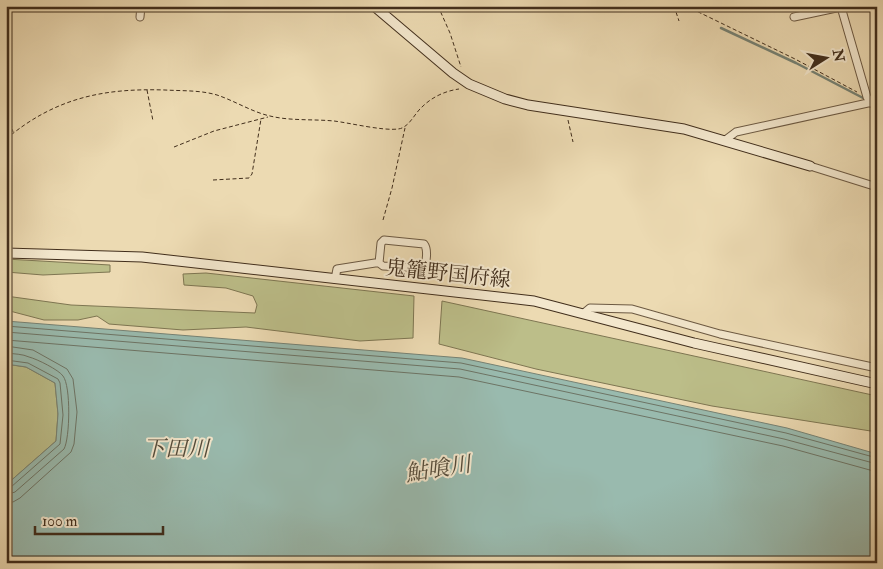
<svg xmlns="http://www.w3.org/2000/svg" width="883" height="569" font-family="'IM FELL Double Pica','Noto Serif JP',serif">
<rect width="100%" height="100%" fill="#ecdab2"/>
<filter id="stains"><feTurbulence type="fractalNoise" baseFrequency=".004" numOctaves="4"/><feColorMatrix values="0 0 0 0 .2 0 0 0 0 .09 0 0 0 0 .02 0 0 0 .5 -.17"/></filter>
<radialGradient id="worn" r=".72"><stop offset=".6" stop-color="#630" stop-opacity="0"/><stop offset="1" stop-color="#630" stop-opacity=".3"/></radialGradient>
<!-- green -->
<path fill="#bcbe89" stroke="#7e7652" d="M 6,259 L 110,265 L 110,272 L 43,275 L 6,272 Z
M 206,273 L 414,296 L 413,338 L 360,341 L 246,327 L 183,330 L 109,324 L 97,316 L 78,320 L 44,320 L 6,310 L 6,296 L 71,305 L 255,313 L 257,305 L 253,296 L 226,288 L 184,285 L 183,274 Z
M 442,301 L 877,396 L 877,432 L 712,406 L 536,369 L 439,344 Z
M 6,364 L 26,367 L 55,383 L 58,414 L 56,441 L 6,485 Z"/>
<!-- water -->
<path fill="#99baae" stroke="#768274" d="M 6,321 L 462,358 L 787,428 L 877,454 L 877,563 L 6,563 L 6,485 L 56,441 L 58,414 L 55,383 L 26,367 L 6,364 Z"/>
<g fill="none" stroke-linecap="round" stroke-linejoin="round">
<!-- shore -->
<path stroke="#6d7465" stroke-width="1" d="M 6,326 L 461,363 L 786,433 L 877,458
M 6,332 L 460,369 L 784,439 L 877,464
M 6,340 L 459,377 L 783,446 L 877,472
M 6,346 L 33,350 L 67,369 L 73,379 L 77,412 L 74,444 L 71,452 L 20,498 L 13,502 L 6,502
M 6,353 C 14,354 23,354 29,357 C 37,359 59,370 63,376 C 71,386 70,438 64,449 L 15,492 L 6,495
M 6,360 L 28,363 L 58,379 L 60,383 L 63,415 L 60,444 L 11,487 L 6,488"/>
<!-- stream -->
<path stroke="#768274" stroke-width="2.5" d="M 721,28 L 796,63 L 865,99
M 872,97 L 877,96"/>
<!-- street casing -->
<g stroke="#6c5942" stroke-width="9">
<path id="street" d="M 140,17 L 141,6
M 794,17 L 841,7 L 867,97 L 871,103
M 724,141 L 736,132 L 877,101
M 810,166 L 877,187
M 335,279 L 337,269 L 375,263 L 379,263 L 383,266 L 423,268 C 427,263 428,249 424,244 L 384,240 L 381,243 L 379,263
M 584,313 L 590,308 L 632,309 L 720,334 L 877,368"/>
</g>
<!-- secondary casing -->
<g stroke="#412e1c" stroke-width="11">
<path id="secondary" d="M 374,6 L 453,73 L 469,84 L 505,99 L 528,105 L 684,129 L 810,166
M 6,253 L 142,257 L 534,301 L 694,343 L 877,384"/>
</g>
<!-- path -->
<path stroke="#412e1c" stroke-width="1" stroke-dasharray="4 2.5" stroke-linecap="butt" d="M 438,6 L 450,33 L 461,67
M 674,6 L 679,21
M 686,6 L 795,59 L 857,92
M 147,90 L 153,121
M 6,104 L 13,132
M 568,120 L 573,142
M 6,139 C 55,98 103,88 165,90 C 182,91 200,90 217,95 C 235,101 252,112 270,116 C 290,121 313,119 334,121 C 350,123 383,131 398,129 C 409,128 414,114 422,107 C 432,97 445,91 459,89
M 174,147 L 214,131 L 268,117
M 213,180 L 249,178 L 252,174 L 261,119
M 383,220 L 392,188 L 405,128"/>
<!-- street -->
<use href="#street" stroke="#f3e7cd" stroke-width="7"/>
<!-- secondary -->
<use href="#secondary" stroke="#f3e7cd" stroke-width="9"/>
</g>
<g text-anchor="middle" dominant-baseline="central" stroke-width="4" stroke-linejoin="round" paint-order="stroke">
<!-- street labels -->
<g font-size="21" fill="#412e1c" stroke="#f3e7cd">
<text transform="translate(448 274) rotate(6)">鬼籠野国府線</text>
</g>
<!-- water labels -->
<g font-size="22" font-style="italic" fill="#534a39" stroke="#f3e7cd">
<text x="176" y="449">下田川</text>
<text transform="translate(438 469) rotate(-9)">鮎喰川</text>
</g>
</g>
<!-- margin -->
<rect width="883" height="569" fill="none" stroke="#ecdab2" stroke-width="25"/>
<rect x="8" y="8" width="868" height="554" fill="none" stroke="#412e1c" stroke-width="2.5"/>
<rect x="12" y="12" width="858" height="544" fill="none" stroke="#412e1c"/>
<!-- north arrow -->
<g transform="translate(826 58) rotate(79)" stroke="#f3e7cd" stroke-width="4" paint-order="stroke">
<path d="M0-4L9 19L0 12L-9 19Z" fill="#412e1c"/>
<text y="-8" font-size="14" font-weight="bold" text-anchor="middle" fill="#412e1c">N</text>
</g>
<!-- scale -->
<path d="M35 526v8h128v-8" fill="none" stroke="#412e1c" stroke-width="2.5"/>
<text x="42" y="526" font-size="15" fill="#412e1c" stroke="#f3e7cd" stroke-width="4" paint-order="stroke">100 m</text>
<rect width="100%" height="100%" filter="url(#stains)"/>
<rect width="100%" height="100%" fill="url(#worn)"/>
</svg>
